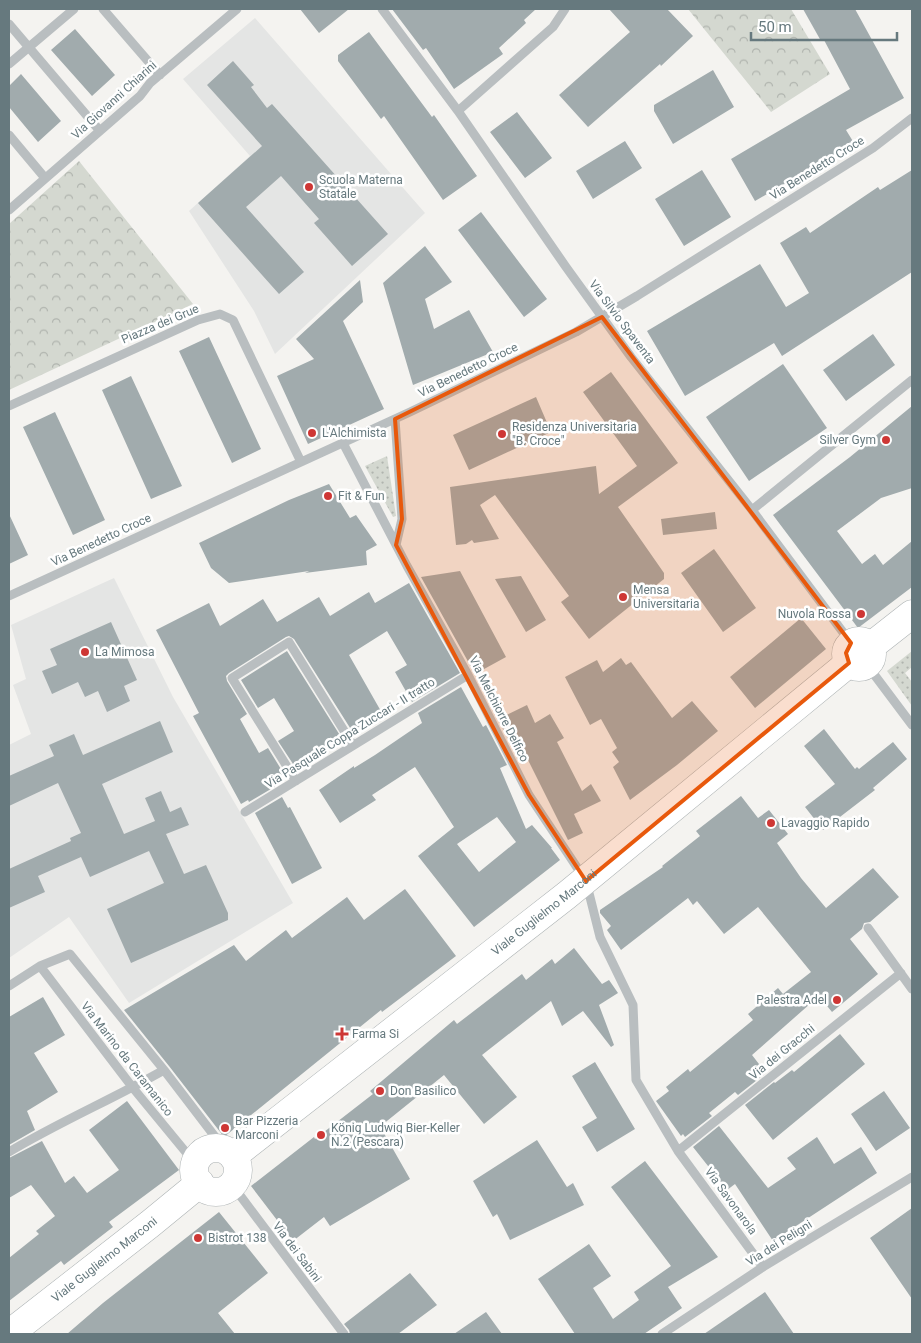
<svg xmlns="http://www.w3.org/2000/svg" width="921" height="1343" font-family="Roboto,sans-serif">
<defs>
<pattern id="grass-dots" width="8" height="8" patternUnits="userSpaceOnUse" patternTransform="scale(1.25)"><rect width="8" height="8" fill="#d4d8d0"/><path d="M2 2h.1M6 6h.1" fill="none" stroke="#b0b4ae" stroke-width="1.8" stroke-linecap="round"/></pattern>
<pattern id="park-crowns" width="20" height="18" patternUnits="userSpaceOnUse" patternTransform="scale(1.25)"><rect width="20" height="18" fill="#d4d8d0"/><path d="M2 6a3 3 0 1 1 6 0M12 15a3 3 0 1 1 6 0" fill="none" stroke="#b0b4ae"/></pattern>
</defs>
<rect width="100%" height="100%" fill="#f4f3f0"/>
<!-- built -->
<path fill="#e4e5e4" d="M 255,18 L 425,213 L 275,354 L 254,311 L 189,211 L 250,156 L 183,79 Z
M 114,578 L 173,697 L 293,903 L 129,1003 L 69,917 L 9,958 L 9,745 L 31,734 L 13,685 L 26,679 L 11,625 Z"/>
<!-- grass -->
<path fill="url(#grass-dots)" d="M 387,456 L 396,516 L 393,517 L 365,466 Z
M 912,651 L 912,667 L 905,673 L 912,682 L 912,706 L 887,671 Z"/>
<!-- park -->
<path fill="url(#park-crowns)" d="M 688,9 L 791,9 L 830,74 L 771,112 Z
M 79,161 L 193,304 L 9,390 L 9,224 Z"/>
<!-- building -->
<path fill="#a1abad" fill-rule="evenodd" d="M 300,9 L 349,9 L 319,33 Z
M 392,9 L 536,9 L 524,20 L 526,23 L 499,48 L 503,54 L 454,89 L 426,48 L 423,50 Z
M 609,9 L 667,9 L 693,36 L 661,66 L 660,64 L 588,127 L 559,95 L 630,32 Z
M 803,9 L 855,9 L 904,98 L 846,130 L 854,143 L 755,201 L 731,159 L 850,89 L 824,40 L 821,41 Z
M 75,29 L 115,75 L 92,96 L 51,50 Z
M 369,32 L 432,117 L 434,115 L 477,176 L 443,200 L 384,116 L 381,119 L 338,61 L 338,55 Z
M 233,61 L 254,85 L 251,87 L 267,108 L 272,104 L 388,234 L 352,266 L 314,223 L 319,219 L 281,176 L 246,207 L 304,272 L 279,294 L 198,203 L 262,146 L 207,85 Z
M 713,70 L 734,107 L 673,144 L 654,111 L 654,105 Z
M 21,74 L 61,121 L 38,142 L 9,107 L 9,86 Z
M 517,112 L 552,158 L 525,178 L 490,132 Z
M 625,141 L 642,168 L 593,199 L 576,171 Z
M 702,170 L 731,217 L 684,246 L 655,199 Z
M 912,170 L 912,272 L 782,356 L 774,343 L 685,396 L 647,331 L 760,264 L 786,307 L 809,293 L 780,243 L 806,227 L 810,233 L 878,187 L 880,190 Z
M 481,212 L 547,299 L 524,317 L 458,230 Z
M 425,246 L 452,282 L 425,299 L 434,329 L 469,310 L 493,352 L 413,385 L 383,283 Z
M 360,280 L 363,302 L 343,321 L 384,409 L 308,444 L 277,376 L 314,359 L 296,339 Z
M 873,334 L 895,365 L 846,401 L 823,370 Z
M 209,337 L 261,449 L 232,463 L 179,351 Z
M 783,364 L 827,428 L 749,481 L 706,417 Z
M 611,372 L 678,463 L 618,507 L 664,573 L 664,579 L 589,639 L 561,602 L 569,596 L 495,495 L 480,505 L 499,539 L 474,543 L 472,540 L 466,544 L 456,545 L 450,487 L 596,466 L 599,494 L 637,466 L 583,392 Z
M 131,376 L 182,486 L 151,499 L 102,390 Z
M 536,397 L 551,432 L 469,470 L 453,435 Z
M 912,406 L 912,488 L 881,498 L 837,531 L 862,564 L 875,554 L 883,565 L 912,541 L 912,587 L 858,628 L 773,515 L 850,457 Z
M 55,412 L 105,520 L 73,535 L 23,427 Z
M 329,484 L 350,518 L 356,515 L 377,545 L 366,551 L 367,565 L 305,573 L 309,571 L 229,583 L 211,568 L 199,543 L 289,500 Z
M 715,512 L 717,529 L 663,535 L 661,519 Z
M 9,514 L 28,555 L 9,564 Z
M 714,549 L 756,608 L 723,632 L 681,573 Z
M 460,571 L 506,657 L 475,674 L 421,577 Z
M 521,576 L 546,620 L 526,632 L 495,579 Z
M 409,583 L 460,673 L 412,702 L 395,672 L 407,665 L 387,631 L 349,655 L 382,713 L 352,731 L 294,639 L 289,636 L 286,637 L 229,673 L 226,676 L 227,681 L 247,714 L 240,719 L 259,753 L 268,748 L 284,774 L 273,781 L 276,786 L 249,802 L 248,800 L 241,804 L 193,716 L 199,713 L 156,630 L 209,603 L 220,626 L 263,599 L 277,622 L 319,597 L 330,616 L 369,592 L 375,603 Z
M 801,618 L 826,649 L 755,708 L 730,677 Z
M 111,622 L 137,680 L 124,686 L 130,701 L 107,712 L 98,691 L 85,697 L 78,682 L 52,694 L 42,671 L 57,665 L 50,649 Z
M 287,651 L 341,737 L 295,767 L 278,741 L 294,731 L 274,698 L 258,708 L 241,680 Z
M 621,658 L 626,665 L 631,662 L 672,718 L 692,701 L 718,731 L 677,765 L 630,800 L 613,767 L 619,762 L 612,752 L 617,748 L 601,719 L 590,725 L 565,677 L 597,660 L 603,672 Z
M 461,687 L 483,727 L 486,725 L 507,765 L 500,768 L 526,829 L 532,825 L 552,848 L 551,848 L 560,860 L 474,927 L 418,856 L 454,827 L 415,767 L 372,795 L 376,800 L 340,823 L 319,790 L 354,766 L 354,768 L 375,755 L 422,723 L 418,713 ZM 497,817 L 516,842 L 479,872 L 457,844 Z
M 527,705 L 535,723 L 550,714 L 564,738 L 557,742 L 582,791 L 591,784 L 601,801 L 574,814 L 583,833 L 568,840 L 525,754 L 518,759 L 498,719 Z
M 160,721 L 173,752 L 102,784 L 124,834 L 155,821 L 145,798 L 161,791 L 170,812 L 181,807 L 189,825 L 166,834 L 184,874 L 206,865 L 228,913 L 228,920 L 131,963 L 107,909 L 164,883 L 149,851 L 90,877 L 81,857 L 38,876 L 45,892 L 9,908 L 9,869 L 71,841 L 70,838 L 81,833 L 58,783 L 9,806 L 9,776 L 54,756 L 49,745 L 74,734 L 83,755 Z
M 824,729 L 855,769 L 857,767 L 859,769 L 893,742 L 907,759 L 873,788 L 875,790 L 823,830 L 805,807 L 835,784 L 804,746 Z
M 741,796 L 758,818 L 769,810 L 788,834 L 777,843 L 801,878 L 826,908 L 873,868 L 899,897 L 870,922 L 864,923 L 862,929 L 850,939 L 878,974 L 832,1012 L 819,996 L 752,1055 L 766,1073 L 738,1095 L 735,1092 L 709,1113 L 712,1116 L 685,1137 L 683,1134 L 681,1136 L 656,1101 L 669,1091 L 666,1087 L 688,1069 L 690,1072 L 753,1020 L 748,1014 L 778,988 L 783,994 L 811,972 L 758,907 L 724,934 L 697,901 L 693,905 L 688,898 L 621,950 L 607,930 L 611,926 L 600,913 L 600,910 L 663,867 L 662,866 L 700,836 L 696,831 Z
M 282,797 L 288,808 L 290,807 L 322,868 L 292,884 L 255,813 Z
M 405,889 L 456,956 L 382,1012 L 381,1010 L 224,1137 L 169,1066 L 124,1010 L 234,945 L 246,961 L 286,930 L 292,938 L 347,897 L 364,920 Z
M 574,948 L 602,984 L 609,980 L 618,993 L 599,1005 L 614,1045 L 611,1047 L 583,1011 L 562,1026 L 551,1001 L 482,1055 L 517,1097 L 484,1124 L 444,1075 L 382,1125 L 383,1126 L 381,1128 L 410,1179 L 330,1226 L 324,1217 L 293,1241 L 251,1186 L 314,1137 L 315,1139 L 373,1094 L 370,1091 L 454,1020 L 457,1024 L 522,974 L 526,980 L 552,959 L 555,964 Z
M 43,997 L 65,1035 L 34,1053 L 58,1092 L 27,1111 L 35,1130 L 9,1145 L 9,1017 Z
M 840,1034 L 865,1064 L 773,1140 L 745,1105 L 774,1082 L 775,1083 L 792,1070 L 794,1072 Z
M 595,1062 L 635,1129 L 597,1152 L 582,1127 L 597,1118 L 572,1076 Z
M 884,1091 L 910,1128 L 876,1151 L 851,1114 Z
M 127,1101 L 179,1170 L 109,1222 L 113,1227 L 64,1265 L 61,1261 L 9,1301 L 9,1258 L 39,1234 L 36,1231 L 55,1216 L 31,1185 L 9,1198 L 9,1158 L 42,1141 L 65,1183 L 74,1176 L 87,1193 L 119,1170 L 89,1130 Z
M 719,1126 L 768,1188 L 796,1169 L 787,1158 L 817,1137 L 834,1164 L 861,1147 L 877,1173 L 773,1241 L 735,1184 L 727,1190 L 693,1147 Z
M 537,1140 L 567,1187 L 573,1183 L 584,1205 L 510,1240 L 497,1214 L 493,1217 L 473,1181 Z
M 645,1161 L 718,1257 L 668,1287 L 682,1308 L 644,1334 L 575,1334 L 538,1279 L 589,1244 L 611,1276 L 593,1288 L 613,1319 L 639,1300 L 634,1292 L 671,1266 L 611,1187 Z
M 912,1208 L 912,1299 L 870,1238 Z
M 219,1212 L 268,1273 L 218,1313 L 235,1334 L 67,1334 L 103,1303 Z
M 410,1273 L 437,1305 L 398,1334 L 350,1334 L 349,1330 L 344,1324 Z
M 765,1292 L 794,1334 L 704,1334 Z
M 486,1312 L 502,1334 L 454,1334 Z"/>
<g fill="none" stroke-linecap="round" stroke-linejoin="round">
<!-- major casing -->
<g stroke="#adb3b4" stroke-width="29">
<g id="major">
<circle cx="859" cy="654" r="13"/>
<path d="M 870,647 L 912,614"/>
<circle cx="216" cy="1170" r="22"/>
<path id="s1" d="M 233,1156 L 567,895 L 849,663"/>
<path id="s2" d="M 9,1334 L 150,1224 L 200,1183"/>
</g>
</g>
<!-- minor -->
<path stroke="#b9bec0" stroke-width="9" d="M 103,9 L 160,75
M 382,9 L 458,111 L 566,267 L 631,357 L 752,510 L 851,643
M 9,24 L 100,131
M 9,64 L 74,9
M 458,111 L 553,27 L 565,9
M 9,135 L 45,178
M 9,210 L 140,96 L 150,83 L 237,9
M 9,406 L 198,320 L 220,314 L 233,320 L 301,462
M 395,419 L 402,519 L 396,545
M 343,443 L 407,566 L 468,675 L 529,795 L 586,881 L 600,937 L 633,1005 L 636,1080 L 678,1151 L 763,1267
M 752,510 L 912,380
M 9,596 L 410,412 L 576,332 L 637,296 L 873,148 L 912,118
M 867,665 L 912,725
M 296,781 L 232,678 L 289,642 L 353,745
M 245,812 L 468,675
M 868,928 L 912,989
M 40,966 L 133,1088 L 189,1156 L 195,1167
M 9,986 L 40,966 L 70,954 L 164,1070 L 216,1138 L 227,1151
M 678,1151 L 901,973
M 9,1152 C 59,1122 113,1099 164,1070
M 233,1183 L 233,1186 L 344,1334
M 662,1334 L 763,1267 L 912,1177"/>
<!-- major -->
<use href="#major" stroke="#fff" stroke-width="28"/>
</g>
<!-- marked area -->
<path fill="#e8590c" fill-opacity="0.2" stroke="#e8590c" stroke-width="4" stroke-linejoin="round" d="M 602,317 L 851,643 L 846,653 L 849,663 L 586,881 L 529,795 L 396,545 L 402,519 L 395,419 Z"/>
<!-- markers -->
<g fill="#ce3735" stroke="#fff" stroke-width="2">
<circle cx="309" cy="187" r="5"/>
<circle cx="312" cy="433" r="5"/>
<circle cx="502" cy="434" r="5"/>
<circle cx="886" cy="440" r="5"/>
<circle cx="328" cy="496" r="5"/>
<circle cx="623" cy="597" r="5"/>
<circle cx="861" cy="614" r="5"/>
<circle cx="85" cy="652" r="5"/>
<circle cx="771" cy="823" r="5"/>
<circle cx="837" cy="1000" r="5"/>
<path d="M339.5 1026.5h5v5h5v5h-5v5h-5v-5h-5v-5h5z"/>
<circle cx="380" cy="1091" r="5"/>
<circle cx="225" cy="1128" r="5"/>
<circle cx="321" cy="1135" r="5"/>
<circle cx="198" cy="1238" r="5"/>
</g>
<g text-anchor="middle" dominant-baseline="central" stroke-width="5" stroke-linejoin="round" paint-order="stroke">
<!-- street labels -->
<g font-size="12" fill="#66797e" stroke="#fff">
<text transform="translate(114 100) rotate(-42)">Via Giovanni Chiarini</text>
<text transform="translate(817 168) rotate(-32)">Via Benedetto Croce</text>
<text transform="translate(622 322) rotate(53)">Via Silvio Spaventa</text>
<text transform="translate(160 324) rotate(-23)">Piazza dei Grue</text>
<text transform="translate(468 370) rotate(-26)">Via Benedetto Croce</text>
<text transform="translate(101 540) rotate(-25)">Via Benedetto Croce</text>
<text transform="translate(499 709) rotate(63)">Via Melchiorre Delfico</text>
<text transform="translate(350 733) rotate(-32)">Via Pasquale Coppa Zuccari - II tratto</text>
<text stroke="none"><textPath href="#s1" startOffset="395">Viale Guglielmo Marconi</textPath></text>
<text transform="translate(782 1052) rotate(-39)">Via dei Gracchi</text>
<text transform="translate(127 1059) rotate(52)">Via Marino da Caramanico</text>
<text transform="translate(731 1201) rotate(54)">Via Savonarola</text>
<text transform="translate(779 1243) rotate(-32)">Via dei Peligni</text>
<text transform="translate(297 1252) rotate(53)">Via dei Sabini</text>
<text stroke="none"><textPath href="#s2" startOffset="121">Viale Guglielmo Marconi</textPath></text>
</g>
<!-- poi labels -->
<g font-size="12" fill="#66797e" stroke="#fff" text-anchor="start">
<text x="319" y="180">Scuola Materna<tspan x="319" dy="14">Statale</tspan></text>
<text x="512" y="427">Residenza Universitaria<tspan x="512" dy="14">"B. Croce"</tspan></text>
<text x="322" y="433">L'Alchimista</text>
<text x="876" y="440" text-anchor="end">Silver Gym</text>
<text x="338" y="496">Fit &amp; Fun</text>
<text x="633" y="590">Mensa<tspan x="633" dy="14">Universitaria</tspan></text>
<text x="851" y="614" text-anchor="end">Nuvola Rossa</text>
<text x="95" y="652">La Mimosa</text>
<text x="781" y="823">Lavaggio Rapido</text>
<text x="827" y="1000" text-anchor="end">Palestra Adel</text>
<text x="352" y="1034">Farma Si</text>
<text x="390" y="1091">Don Basilico</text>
<text x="235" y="1121">Bar Pizzeria<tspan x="235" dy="14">Marconi</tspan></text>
<text x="331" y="1128">König Ludwig Bier-Keller<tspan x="331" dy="14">N.2 (Pescara)</tspan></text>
<text x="208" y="1238">Bistrot 138</text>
</g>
</g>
<!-- border -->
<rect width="921" height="1343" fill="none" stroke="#66797e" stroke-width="20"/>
<!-- scale -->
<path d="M751 32v8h146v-8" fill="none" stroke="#66797e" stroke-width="2.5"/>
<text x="758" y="32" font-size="15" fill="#66797e" stroke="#ffffff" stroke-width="4" paint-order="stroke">50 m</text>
</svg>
